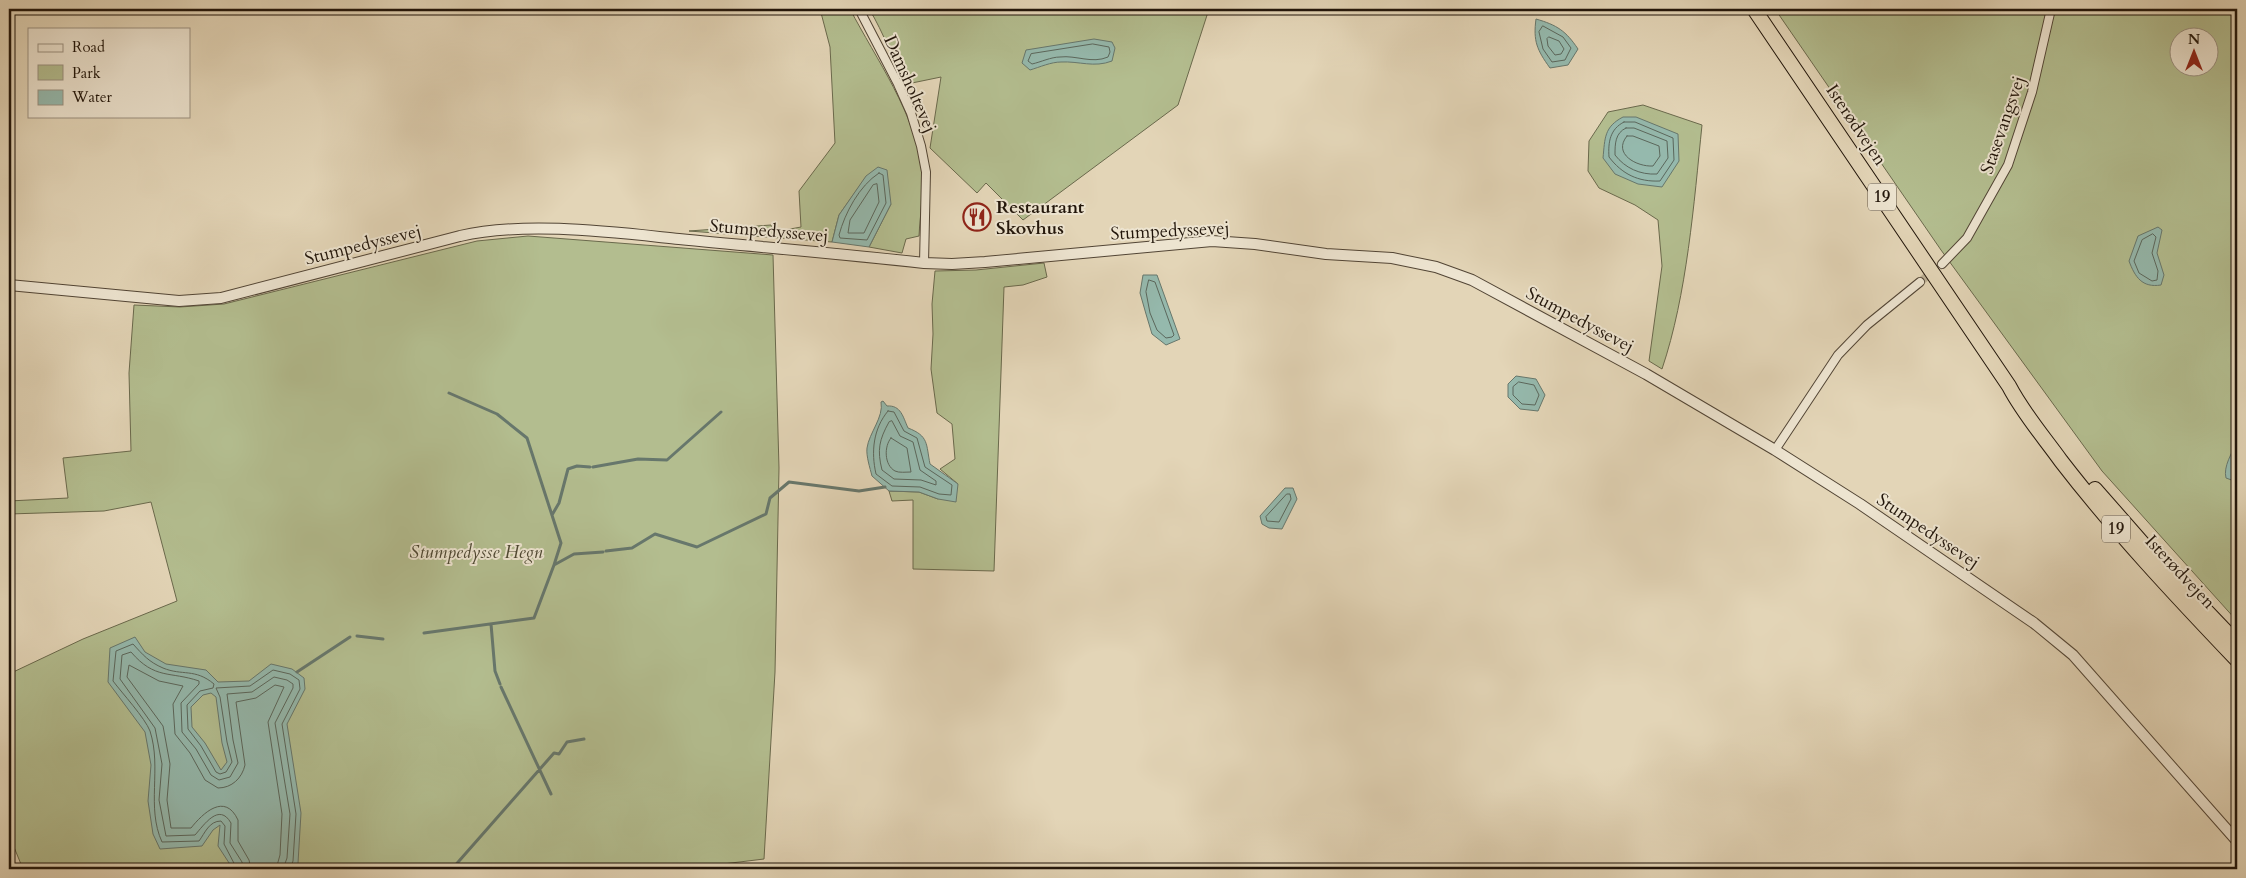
<svg xmlns="http://www.w3.org/2000/svg" width="2246" height="878" font-family="Cardo,serif">
<rect width="100%" height="100%" fill="#e3d5b7"/>
<filter id="stains"><feTurbulence type="fractalNoise" baseFrequency=".004" numOctaves="4"/><feColorMatrix values="0 0 0 0 .2 0 0 0 0 .09 0 0 0 0 .02 0 0 0 .5 -.17"/></filter>
<radialGradient id="worn" r=".72"><stop offset=".6" stop-color="#630" stop-opacity="0"/><stop offset="1" stop-color="#630" stop-opacity=".3"/></radialGradient>
<!-- green -->
<path fill="#b3bd8f" stroke="#6a694c" fill-rule="evenodd" d="M 820,9 L 850,9 C 876,59 916,114 922,171 C 924,192 920,215 919,236 L 906,239 L 902,253 L 869,247 L 891,204 L 866,177 L 839,215 L 832,242 L 689,231 L 771,225 L 774,232 L 801,227 L 799,191 L 835,143 L 830,47 Z
M 869,9 L 1209,9 L 1178,105 L 1023,220 L 986,183 L 977,193 L 930,148 L 941,77 L 912,83 C 893,65 884,32 869,9 Z
M 1775,9 L 2237,9 L 2237,621 L 2102,471 L 1941,250 ZM 2178,38 L 2208,38 L 2208,68 L 2178,68 Z
M 1643,105 L 1702,125 C 1694,203 1687,295 1662,369 L 1649,361 L 1662,266 L 1658,220 L 1635,205 L 1599,188 L 1588,171 L 1589,141 L 1608,112 Z
M 528,236 L 773,255 L 779,468 L 775,672 L 764,859 L 682,869 L 23,869 L 9,835 L 9,674 L 83,639 L 177,601 L 151,502 L 104,511 L 9,514 L 9,501 L 68,498 L 63,458 L 131,451 L 129,373 L 134,305 L 180,307 L 224,304 L 477,241 Z
M 1044,263 L 1047,277 L 1023,285 L 1004,287 L 994,571 L 913,569 L 913,500 L 892,501 L 889,491 L 919,492 L 938,499 L 958,484 L 940,469 L 955,459 L 952,424 L 937,413 L 931,369 L 933,334 L 932,304 L 935,271 L 976,270 Z"/>
<!-- water -->
<path fill="#95b9ad" stroke="#67776c" fill-rule="evenodd" d="M 1536,19 C 1557,25 1566,31 1578,49 L 1568,65 L 1550,68 C 1537,50 1533,41 1536,19 Z
M 1094,39 L 1112,42 L 1115,48 L 1112,61 C 1094,68 1079,61 1061,62 C 1051,62 1040,67 1030,70 L 1022,63 L 1026,50 Z
M 1623,117 L 1636,117 L 1678,134 L 1679,161 L 1662,187 L 1638,184 L 1615,174 L 1603,158 C 1605,138 1604,127 1623,117 Z
M 878,167 L 887,170 L 891,204 L 869,247 L 832,242 L 839,215 L 866,176 Z
M 2158,227 L 2162,230 L 2157,253 L 2164,275 L 2161,285 C 2142,288 2135,277 2129,261 L 2138,236 Z
M 1143,275 L 1157,275 L 1180,339 L 1166,345 L 1152,334 L 1146,314 L 1140,293 Z
M 1516,376 L 1536,379 L 1545,395 L 1538,411 L 1520,409 L 1508,397 L 1508,384 Z
M 883,401 L 887,406 C 901,405 903,417 908,428 C 929,436 926,444 930,464 L 958,484 L 956,502 L 938,499 L 919,492 L 889,491 L 872,476 C 870,468 866,456 867,448 C 869,433 884,417 881,402 Z
M 2237,443 L 2237,482 L 2226,478 C 2223,467 2232,452 2237,443 Z
M 1285,488 L 1293,488 L 1297,499 L 1282,529 L 1269,528 L 1262,524 L 1260,516 Z
M 135,637 L 145,652 L 166,664 L 206,670 L 218,682 L 249,681 L 271,664 L 292,669 L 304,678 L 305,689 L 287,724 L 301,813 L 298,863 L 293,869 L 233,869 L 218,846 L 220,825 L 213,830 L 202,846 L 160,849 L 153,834 L 148,801 L 151,765 L 145,732 L 108,682 L 110,648 ZM 211,693 L 216,697 L 222,743 L 227,762 L 221,770 L 205,743 L 192,727 L 191,707 L 203,695 Z"/>
<g fill="none" stroke-linecap="round" stroke-linejoin="round">
<!-- shore -->
<path stroke="#5b675c" stroke-width="1" d="M 1543,26 L 1563,37 L 1571,48 L 1565,60 L 1552,62 L 1543,49 L 1539,32 Z
M 1549,37 L 1559,41 L 1564,49 L 1561,54 L 1555,55 L 1548,46 L 1547,39 Z
M 1093,44 L 1109,47 L 1110,52 L 1108,57 C 1092,64 1076,55 1060,57 C 1051,57 1041,62 1032,64 L 1028,61 L 1031,54 Z
M 1624,122 L 1635,122 L 1673,138 L 1674,160 L 1660,181 C 1638,182 1622,174 1609,157 C 1608,142 1610,129 1624,122 Z
M 1626,128 L 1634,128 L 1667,141 L 1668,158 L 1657,174 C 1640,175 1625,168 1615,155 C 1615,144 1615,133 1626,128 Z
M 1627,136 L 1633,136 L 1659,146 L 1660,156 L 1653,166 C 1637,167 1612,154 1627,136 Z
M 879,173 L 883,175 L 886,203 L 867,240 L 840,238 L 839,235 C 845,213 859,186 879,173 Z
M 877,184 L 879,202 L 864,233 L 848,233 L 850,220 L 873,185 Z
M 2153,234 L 2156,237 L 2152,253 L 2158,271 L 2157,280 L 2152,281 L 2139,273 L 2134,261 L 2142,240 Z
M 1149,280 L 1155,282 L 1174,335 L 1172,337 L 1166,338 L 1157,330 L 1150,313 L 1146,292 Z
M 1519,382 L 1534,385 L 1539,395 L 1535,405 L 1522,404 L 1513,395 L 1513,387 Z
M 888,411 L 894,412 L 904,431 L 917,438 L 925,467 L 952,485 L 951,495 L 939,494 L 920,487 L 892,486 L 876,474 C 871,452 873,429 888,411 Z
M 892,421 L 900,436 L 913,442 L 920,470 L 936,481 L 936,485 L 921,480 L 894,479 L 882,470 C 877,450 879,440 889,422 Z
M 891,438 L 907,448 L 911,472 C 906,472 899,473 895,471 C 884,465 884,446 891,438 Z
M 1287,494 L 1290,494 L 1291,499 L 1279,522 L 1267,521 L 1266,517 Z
M 237,869 L 224,844 L 225,826 L 221,821 C 209,821 205,833 199,841 L 162,842 C 146,807 162,768 150,731 C 145,718 122,693 113,681 L 116,651 L 133,644 C 143,655 149,662 163,668 C 182,676 195,668 214,684 L 213,688 L 200,691 L 187,705 L 188,729 L 201,746 L 216,772 L 220,774 L 226,772 L 232,762 L 227,742 L 220,697 L 216,688 L 250,686 L 273,670 L 290,674 L 299,680 L 300,689 L 282,724 L 296,814 L 293,861 L 290,869
M 243,869 L 242,862 L 230,843 L 231,823 C 219,802 204,825 195,835 L 166,836 L 159,800 L 162,764 L 155,728 L 120,679 L 122,655 L 131,652 C 155,680 170,671 199,681 L 199,684 L 181,703 L 182,732 L 196,749 L 211,775 L 219,780 L 230,777 L 238,763 L 233,740 L 227,694 L 252,692 L 274,677 L 287,680 L 293,684 L 293,688 L 275,723 L 290,814 L 287,858 L 283,869
M 251,869 L 249,860 L 238,841 L 238,820 C 225,792 203,813 191,828 L 171,828 L 167,800 L 170,764 L 163,726 L 127,677 L 129,665 L 159,681 L 183,686 L 173,704 L 175,734 L 190,753 L 205,780 L 218,788 C 232,788 242,778 245,765 L 236,702 L 256,698 L 275,685 L 284,687 L 268,722 L 282,814 L 280,855 L 276,869"/>
<!-- stream -->
<path stroke="#67776c" stroke-width="3" d="M 449,393 L 497,414 L 527,438 L 561,543 L 554,565
M 593,467 L 638,459 L 667,460 L 721,412
M 552,515 L 559,503 L 568,469 L 577,466 L 590,467
M 606,551 L 632,548 L 655,534 L 697,547 L 766,514 L 770,498 L 789,482 L 859,491 L 885,487
M 491,624 L 495,671 L 500,684
M 424,633 L 534,618 L 554,565 L 574,554 L 603,552
M 357,636 L 383,639
M 297,672 L 350,637
M 501,687 L 551,794
M 452,869 L 554,753 L 559,754 L 567,742 L 584,739"/>
<!-- minor-tunnel -->
<path stroke="#bcaf94" stroke-width="8" stroke-dasharray="8 4" stroke-linecap="butt" d="M 1920,282 L 1942,264"/>
<!-- minor casing -->
<g stroke="#524535" stroke-width="10">
<path id="minor" d="M 859,9 L 898,84 L 911,113 L 921,146 L 926,172 L 924,263
M 1942,264 L 1967,238 L 2008,165 L 2032,92 L 2051,9
M 1775,450 L 1838,355 L 1867,325 L 1920,282"/>
</g>
<!-- tertiary casing -->
<g stroke="#524535" stroke-width="12">
<path id="tertiary" d="M 9,285 L 179,301 L 221,298 L 460,236 C 526,221 611,232 679,239 C 760,247 842,254 924,263 L 952,264 L 985,262 L 1212,241 L 1255,244 L 1326,254 L 1392,258 L 1436,267 L 1472,280 L 1646,374 L 1775,450 L 1860,504 L 2034,623 L 2073,655 L 2237,841"/>
</g>
<!-- trunk casing -->
<g stroke="#21150a" stroke-width="16">
<path id="trunk" d="M 1754,9 L 2009,386 C 2023,413 2043,436 2061,461 C 2115,531 2176,596 2237,660
M 2095,489 L 2152,554 L 2237,643"/>
</g>
<!-- minor -->
<use href="#minor" stroke="#ede4d0" stroke-width="8"/>
<!-- tertiary -->
<use href="#tertiary" stroke="#ede4d0" stroke-width="10"/>
<!-- trunk -->
<use href="#trunk" stroke="#e3d5b7" stroke-width="14"/>
</g>
<!-- icons -->
<defs>
<g id="restaurant-ring" transform="scale(1.4375)"><circle r="9.5" fill="#ede4d0" stroke="#8f2418" stroke-width="1.5"/><path d="M-5-6h1v4h1v-4h1v4h1v-4h1v5L-1.5 .5V6h-2V.5L-5-1ZM5-6V6H3V1.5H1.5Q1.5-4 5-6Z" fill="#8f2418"/></g>
</defs>
<g fill-rule="evenodd">
<use href="#restaurant-ring" x="977" y="217"/>
</g>
<g text-anchor="middle" dominant-baseline="central" stroke-width="4" stroke-linejoin="round" paint-order="stroke">
<!-- shield labels -->
<g fill="#ede4d0" stroke="#5e5345" stroke-width="1">
<rect x="1868" y="183.5" width="28" height="27" rx="4"/>
<rect x="2102" y="515.5" width="28" height="27" rx="4"/>
</g>
<g font-size="16" font-weight="bold" fill="#21150a">
<text x="1882" y="197">19</text>
<text x="2116" y="529">19</text>
</g>
<!-- street labels -->
<g font-size="18" fill="#21150a" stroke="#ede4d0">
<text transform="translate(910 84) rotate(66)">Damsholtevej</text>
<text transform="translate(1856 125) rotate(56)">Isterødvejen</text>
<text transform="translate(2003 125) rotate(-71)">Stasevangsvej</text>
<text transform="translate(769 231) rotate(5)">Stumpedyssevej</text>
<text transform="translate(1170 231) rotate(-3)">Stumpedyssevej</text>
<text transform="translate(363 245) rotate(-14)">Stumpedyssevej</text>
<text transform="translate(1580 320) rotate(28)">Stumpedyssevej</text>
<text transform="translate(1928 531) rotate(34)">Stumpedyssevej</text>
<text transform="translate(2180 572) rotate(47)">Isterødvejen</text>
</g>
<!-- poi labels -->
<g font-size="18" font-weight="bold" fill="#21150a" stroke="#ede4d0" text-anchor="start">
<text x="996" y="207">Restaurant<tspan x="996" dy="21">Skovhus</tspan></text>
</g>
<!-- park labels -->
<g font-size="18" font-style="italic" fill="#4d4732" stroke="#ede4d0">
<text x="476" y="552">Stumpedysse Hegn</text>
</g>
</g>
<!-- margin -->
<rect width="2246" height="878" fill="none" stroke="#e3d5b7" stroke-width="30"/>
<rect x="10" y="10" width="2226" height="858" fill="none" stroke="#21150a" stroke-width="2.5"/>
<rect x="15" y="15" width="2216" height="848" fill="none" stroke="#21150a"/>
<!-- legend -->
<rect x="28" y="28" width="162" height="90" fill="#ede4d0" stroke="#9b9181"/>
<rect x="38" y="44" width="25" height="8" fill="#ede4d0" stroke="#9b9181"/>
<text x="72" y="52" font-size="15" fill="#21150a">Road</text>
<rect x="38" y="65" width="25" height="15" fill="#b3bd8f" stroke="#9b9181"/>
<text x="72" y="78" font-size="15" fill="#21150a">Park</text>
<rect x="38" y="90" width="25" height="15" fill="#95b9ad" stroke="#9b9181"/>
<text x="72" y="102" font-size="15" fill="#21150a">Water</text>
<!-- north arrow -->
<g transform="translate(2194 52)"><circle r="24" fill="#ede4d0" stroke="#9b9181"/>
<path d="M0-4L9 19L0 12L-9 19Z" fill="#8f2418"/>
<text y="-8" font-size="14" font-weight="bold" text-anchor="middle" fill="#21150a">N</text>
</g>
<rect width="100%" height="100%" filter="url(#stains)"/>
<rect width="100%" height="100%" fill="url(#worn)"/>
</svg>
